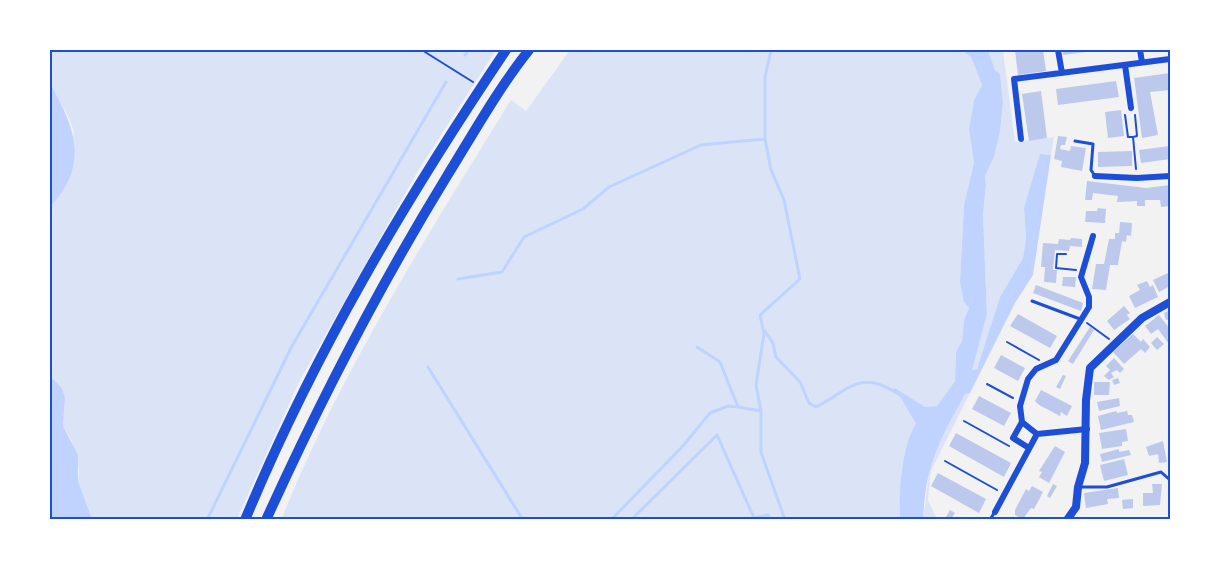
<svg xmlns="http://www.w3.org/2000/svg" width="1220" height="569" font-family="'Sofia Sans Condensed',sans-serif">
<rect width="100%" height="100%" fill="#f2f2f2"/>
<!-- green -->
<path fill="#dbe4f7" d="M 50,50 L 496,50 L 419,169 L 300,380 L 237,519 L 92,519 L 78,481 L 79,469 L 72,441 L 63,426 L 65,398 L 62,388 L 50,376 L 50,207 L 57,199 L 74,131 L 67,114 L 50,83 Z
M 570,50 L 962,50 L 971,57 L 982,85 L 974,100 L 969,129 L 974,163 L 964,205 L 960,282 L 969,308 L 964,320 L 962,341 L 956,352 L 955,381 L 937,406 L 925,407 L 892,391 L 901,398 L 916,424 C 902,443 898,495 900,519 L 281,520 C 341,371 427,236 511,100 L 526,111 Z
M 988,50 L 1003,50 L 1015,142 L 1054,137 L 1051,155 L 1041,154 L 1024,208 L 1026,238 L 1023,258 L 1000,297 L 977,369 L 971,370 L 987,314 L 983,215 L 986,185 L 985,176 L 994,157 L 1000,132 L 1003,102 L 1000,74 L 995,70 Z
M 965,393 L 970,393 L 931,471 L 928,500 L 937,519 L 923,519 L 931,459 Z"/>
<!-- water -->
<path fill="#bfd3fe" d="M 962,50 L 988,50 L 995,70 L 1000,74 L 1003,102 L 1000,132 L 994,157 L 985,176 L 986,185 L 983,215 L 987,314 L 972,370 L 977,369 L 1000,297 L 1023,258 L 1026,238 L 1024,208 L 1040,154 L 1051,155 L 1033,275 L 1015,303 L 970,393 L 965,394 C 939,443 926,462 923,519 L 900,519 C 898,495 902,443 916,424 L 901,398 L 891,391 L 895,388 L 925,407 L 937,406 L 955,381 L 956,352 L 962,341 L 964,320 L 969,308 L 964,302 L 960,282 L 964,205 L 974,163 L 969,129 L 974,100 L 982,85 L 971,57 Z
M 50,83 C 75,128 90,164 50,207 Z
M 50,376 L 62,388 L 65,398 L 63,426 L 78,455 L 78,481 L 92,519 L 50,519 Z"/>
<g fill="none" stroke-linecap="round" stroke-linejoin="round">
<!-- stream -->
<path stroke="#bfd3fe" stroke-width="3" d="M 465,55 L 469,50
M 765,139 L 765,77 L 771,50
M 458,279 L 502,272 L 524,237 L 583,209 L 609,187 L 701,145 L 765,139 L 771,170 L 784,200 L 800,279 L 760,315 L 764,334 L 756,385 L 761,411 L 761,452 L 785,520
M 765,331 L 773,343 L 776,357 L 800,382 L 809,403 L 816,407 C 847,392 858,369 895,392
M 697,347 L 720,362 L 738,407 L 761,411
M 428,367 L 523,520
M 207,520 L 292,346 L 446,82
M 611,520 L 682,447 L 710,413 L 728,406 L 738,407
M 631,520 L 717,435 L 754,518 L 768,515 L 771,520"/>
</g>
<!-- building -->
<path fill="#bdc9ec" d="M 1015,50 L 1043,50 L 1046,71 L 1018,75 Z
M 1063,50 L 1093,50 L 1093,51 L 1063,55 Z
M 1170,73 L 1170,90 L 1150,92 L 1158,135 L 1142,138 L 1134,78 Z
M 1116,81 L 1119,97 L 1058,105 L 1056,89 Z
M 1041,91 L 1047,138 L 1029,141 L 1022,94 Z
M 1121,110 L 1124,136 L 1108,138 L 1105,112 Z
M 1058,136 L 1067,137 L 1065,145 L 1061,145 L 1060,149 L 1070,151 L 1071,146 L 1086,148 L 1082,171 L 1061,167 L 1062,161 L 1054,159 Z
M 1170,146 L 1170,159 L 1141,163 L 1139,150 Z
M 1132,151 L 1132,166 L 1098,167 L 1098,152 Z
M 1087,181 L 1146,188 L 1170,185 L 1170,206 L 1161,207 L 1160,200 L 1145,200 L 1145,206 L 1137,206 L 1137,201 L 1117,202 L 1118,196 L 1093,193 L 1092,200 L 1085,200 Z
M 1098,208 L 1106,209 L 1105,223 L 1085,222 L 1086,211 L 1097,211 Z
M 1120,222 L 1132,223 L 1131,236 L 1127,235 L 1126,242 L 1122,241 L 1118,265 L 1110,265 L 1106,290 L 1092,289 L 1096,264 L 1104,264 L 1109,239 L 1115,239 L 1115,233 L 1119,233 Z
M 1071,238 L 1082,239 L 1082,247 L 1070,246 L 1069,251 L 1055,250 L 1053,270 L 1057,270 L 1056,283 L 1044,282 L 1045,267 L 1041,267 L 1043,243 L 1058,244 L 1059,239 L 1070,240 Z
M 1168,273 L 1170,286 L 1159,292 L 1153,280 Z
M 1063,277 L 1076,277 L 1075,287 L 1062,286 Z
M 1147,281 L 1150,287 L 1153,285 L 1158,297 L 1135,308 L 1129,296 L 1140,290 L 1137,285 Z
M 1036,285 L 1083,303 L 1081,311 L 1033,293 Z
M 1124,306 L 1130,313 L 1127,315 L 1130,319 L 1114,330 L 1107,321 Z
M 1170,310 L 1170,319 L 1166,320 L 1164,313 Z
M 1018,314 L 1057,336 L 1050,348 L 1010,326 Z
M 1159,315 L 1170,329 L 1169,344 L 1158,329 L 1151,334 L 1145,326 Z
M 1090,327 L 1094,330 L 1073,364 L 1068,361 Z
M 1133,334 L 1141,342 L 1143,339 L 1150,347 L 1145,353 L 1141,349 L 1124,364 L 1113,352 Z
M 1157,337 L 1164,344 L 1157,350 L 1151,343 Z
M 1001,355 L 1025,368 L 1018,381 L 994,368 Z
M 1114,358 L 1124,369 L 1120,373 L 1117,370 L 1111,373 L 1114,377 L 1109,380 L 1104,376 L 1110,370 L 1106,366 Z
M 1063,375 L 1066,376 L 1060,389 L 1056,387 Z
M 1118,378 L 1120,383 L 1114,385 L 1112,380 Z
M 1094,382 L 1110,382 L 1109,395 L 1094,395 Z
M 1041,390 L 1072,406 L 1067,416 L 1061,412 L 1060,416 L 1039,405 L 1035,401 Z
M 979,396 L 1011,413 L 1004,426 L 972,409 Z
M 1119,398 L 1120,406 L 1099,411 L 1097,402 Z
M 1116,411 L 1117,413 L 1127,411 L 1128,415 L 1132,415 L 1134,422 L 1101,430 L 1098,416 Z
M 1126,429 L 1128,441 L 1122,442 L 1122,446 L 1102,449 L 1099,433 Z
M 956,433 L 1011,463 L 1004,477 L 949,446 Z
M 1163,441 L 1167,462 L 1159,463 L 1158,454 L 1149,456 L 1146,447 Z
M 1055,446 L 1065,452 L 1049,483 L 1039,477 L 1042,472 L 1039,471 Z
M 1119,449 L 1119,452 L 1129,450 L 1131,455 L 1102,462 L 1100,454 Z
M 1124,459 L 1128,475 L 1104,481 L 1100,465 Z
M 938,473 L 986,499 L 979,513 L 931,486 Z
M 1053,484 L 1057,486 L 1050,498 L 1047,496 Z
M 1152,484 L 1162,484 L 1160,505 L 1143,506 L 1143,493 L 1153,493 Z
M 1032,486 L 1043,492 L 1034,509 L 1031,508 L 1023,519 L 1015,515 L 1015,510 L 1026,489 L 1029,491 Z
M 1118,488 L 1119,498 L 1107,499 L 1108,504 L 1086,508 L 1084,493 Z
M 1133,499 L 1133,508 L 1123,509 L 1122,500 Z
M 950,510 L 955,513 L 951,519 L 945,519 Z"/>
<g fill="none" stroke-linecap="round" stroke-linejoin="round">
<!-- path -->
<path stroke="#1d4ed8" stroke-width="2" d="M 425,52 L 473,82
M 1125,115 L 1128,137 L 1133,137 L 1136,169
M 1133,137 L 1137,136 L 1135,115
M 1066,254 L 1057,254 L 1056,268 L 1076,270
M 1087,323 L 1109,339
M 1007,342 L 1039,360
M 987,384 L 1013,398
M 964,421 L 1009,446
M 945,461 L 997,490"/>
<!-- service -->
<path stroke="#1d4ed8" stroke-width="3" d="M 1075,141 L 1093,144 L 1091,170 L 1095,176
M 1032,301 L 1080,319
M 1079,487 L 1107,487 L 1161,472 L 1170,480
M 990,520 L 994,513"/>
<!-- minor -->
<path stroke="#1d4ed8" stroke-width="6" d="M 1058,50 L 1062,73
M 1140,50 L 1142,62
M 1125,65 L 1131,108
M 1021,139 L 1014,79 L 1170,59
M 1095,176 L 1137,178 L 1170,176
M 1022,422 L 1013,438 L 1029,448
M 1087,429 L 1037,434 L 1022,422 L 1020,406 L 1028,379 L 1036,369 L 1056,360 L 1089,307 L 1089,297 L 1081,277 L 1093,236
M 995,512 L 1037,434"/>
<!-- tertiary -->
<path stroke="#1d4ed8" stroke-width="8" d="M 1067,520 L 1076,507 L 1078,487 L 1085,463 L 1086,400 L 1090,368 L 1142,318 L 1170,302"/>
<!-- trunk -->
<path stroke="#1d4ed8" stroke-width="10" d="M 245,520 C 314,353 406,199 506,50
M 266,520 C 320,401 379,287 447,176 C 473,134 498,89 529,50"/>
</g>
<!-- border -->
<rect width="1220" height="569" fill="none" stroke="#ffffff" stroke-width="102"/>
<rect x="51" y="51" width="1118" height="467" fill="none" stroke="#1d4ed8" stroke-width="2"/>
</svg>
